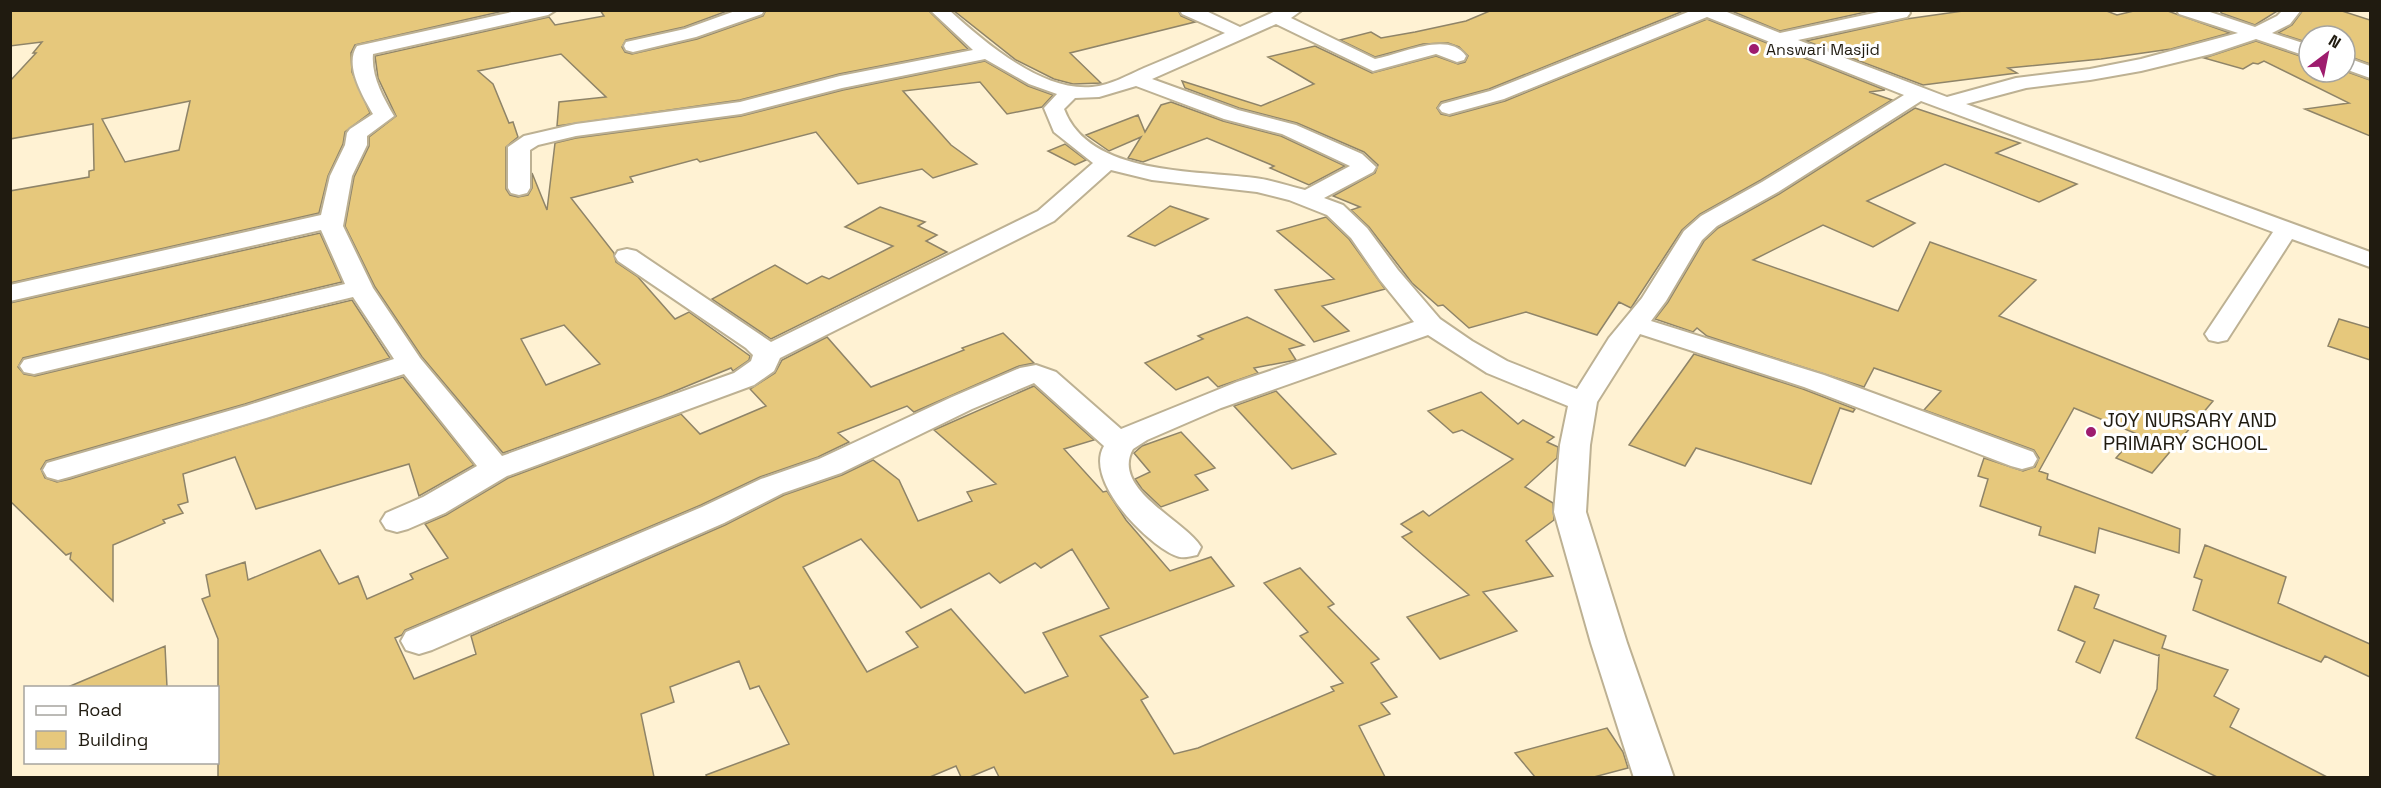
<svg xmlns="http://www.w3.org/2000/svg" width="2381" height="788" font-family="'Space Grotesk',sans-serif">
<rect width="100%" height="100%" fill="#fff2d3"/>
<!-- building -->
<path fill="#e6c87c" stroke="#8f8468" stroke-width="1.5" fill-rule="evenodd" d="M 10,10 L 508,10 L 355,45 L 351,53 L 352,72 L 370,113 L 345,132 L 343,144 L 328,176 L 319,213 L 10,283 L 10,191 L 89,177 L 89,171 L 94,170 L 93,124 L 10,139 L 10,81 L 36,53 L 33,53 L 42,42 L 10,46 ZM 190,101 L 179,150 L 125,162 L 102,119 Z
M 600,10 L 730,10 L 684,27 L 626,40 L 622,47 L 625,52 L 632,54 L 697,39 L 763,16 L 766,10 L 928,10 L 968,49 L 839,74 L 740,100 L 557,126 L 559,102 L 606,97 L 561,54 L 478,71 L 493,84 L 509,123 L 513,122 L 518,137 L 506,147 L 506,189 L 510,195 L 518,197 L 528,195 L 532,188 L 532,173 L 547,210 L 555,143 L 576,138 L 741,116 L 843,90 L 985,61 L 1028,86 L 1053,95 L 1042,107 L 1007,114 L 980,82 L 903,91 L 951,145 L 977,164 L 933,178 L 922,169 L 858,184 L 816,132 L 700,162 L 697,159 L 630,177 L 633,182 L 571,198 L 614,253 L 616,262 L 638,277 L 675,319 L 689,312 L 750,356 L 749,360 L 733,371 L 731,368 L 663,396 L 503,453 L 422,357 L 375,287 L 345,226 L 354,177 L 369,146 L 369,137 L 396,116 L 378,78 L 375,56 L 549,17 L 555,25 L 604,16 ZM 564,325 L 600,364 L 546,385 L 521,339 Z
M 953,10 L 1178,10 L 1181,16 L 1195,22 L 1070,53 L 1101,83 L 1073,84 L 1054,79 L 1016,60 Z
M 1492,10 L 1686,10 L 1489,89 L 1441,102 L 1437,108 L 1441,114 L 1450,116 L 1505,101 L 1707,19 L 1885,90 L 1869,92 L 1892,100 L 1761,180 L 1700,214 L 1682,230 L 1631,308 L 1619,302 L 1597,335 L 1526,312 L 1469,328 L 1443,305 L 1438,306 L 1412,283 L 1369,227 L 1351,210 L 1360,207 L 1333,196 L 1375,173 L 1378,165 L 1364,152 L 1297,123 L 1239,108 L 1185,88 L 1182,81 L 1261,106 L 1314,84 L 1268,57 L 1315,46 L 1372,73 L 1436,56 L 1458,64 L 1465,62 L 1468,56 L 1459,47 L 1448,43 L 1423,44 L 1375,57 L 1340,40 L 1371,32 L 1381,38 L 1415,32 L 1466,21 Z
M 1729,10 L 1875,10 L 1780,31 Z
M 1970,10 L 2104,10 L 2117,15 L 2138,10 L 2165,10 L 2230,33 L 2171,49 L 2101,59 L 2008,68 L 2017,73 L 1923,85 L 1806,41 L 1906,19 Z
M 2221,10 L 2279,10 L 2255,25 L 2221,13 Z
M 2303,10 L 2339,10 L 2370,20 L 2370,64 L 2345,55 L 2345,36 L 2309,36 L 2309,43 L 2278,33 L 2292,25 Z
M 2256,41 L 2309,59 L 2309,72 L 2345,71 L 2370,80 L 2370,136 L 2305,109 L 2349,103 L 2264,61 L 2258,64 L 2253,63 L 2243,69 L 2204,58 Z
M 1171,102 L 1223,121 L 1281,136 L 1345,166 L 1309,185 L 1270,168 L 1274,166 L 1207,138 L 1143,162 L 1128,158 L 1141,137 L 1109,151 L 1086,135 L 1138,115 L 1145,132 L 1161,105 Z
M 1915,108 L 2020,143 L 1996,153 L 2077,184 L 2039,202 L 1945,164 L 1867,201 L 1915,223 L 1873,247 L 1823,225 L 1753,260 L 1898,311 L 1930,242 L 2036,280 L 1999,316 L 2213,401 L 2152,473 L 2116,458 L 2137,434 L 2074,408 L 2039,471 L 2048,474 L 2047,479 L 2180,529 L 2179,553 L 2099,528 L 2095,553 L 2039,535 L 2041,527 L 1980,506 L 1988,479 L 1978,476 L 1984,458 L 2023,471 L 2035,467 L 2039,458 L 2034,450 L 1924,410 L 1941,391 L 1874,368 L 1864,387 L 1707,336 L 1697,328 L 1693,332 L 1655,319 L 1668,302 L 1704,241 L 1718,228 L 1779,194 Z
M 1065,144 L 1086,160 L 1075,165 L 1048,151 Z
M 1170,206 L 1208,219 L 1155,246 L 1128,236 Z
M 880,207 L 925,222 L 918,226 L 937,235 L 926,241 L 947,252 L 771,339 L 712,299 L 775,265 L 807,284 L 822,276 L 829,279 L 893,246 L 845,227 Z
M 1326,217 L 1349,239 L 1385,289 L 1322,306 L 1349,331 L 1314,342 L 1275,290 L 1334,279 L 1277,231 Z
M 320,233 L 342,282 L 23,358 L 18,367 L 24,374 L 35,376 L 352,300 L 390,358 L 245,404 L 46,461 L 41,469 L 45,478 L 57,482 L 70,479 L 403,377 L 474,465 L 419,496 L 409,464 L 256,509 L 235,457 L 183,474 L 188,502 L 178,505 L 183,513 L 163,520 L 165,523 L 113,545 L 113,601 L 70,559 L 71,553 L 66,555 L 10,501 L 10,303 Z
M 1247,317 L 1304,345 L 1289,349 L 1296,360 L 1254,368 L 1258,373 L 1218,387 L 1208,377 L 1176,390 L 1145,363 L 1203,339 L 1198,336 Z
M 2339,319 L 2370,328 L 2370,360 L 2328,346 Z
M 1003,333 L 1034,363 L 1019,366 L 914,412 L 907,406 L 838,433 L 849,442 L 818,457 L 760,477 L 701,505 L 405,630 L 402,635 L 395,638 L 414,679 L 476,654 L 471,636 L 725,525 L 784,495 L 842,475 L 873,460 L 899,480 L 918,521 L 972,501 L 967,492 L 996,484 L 934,430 L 1034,386 L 1094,440 L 1064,449 L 1103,492 L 1107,491 L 1126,520 L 1170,571 L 1211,557 L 1234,586 L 1100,636 L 1148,697 L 1141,700 L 1174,754 L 1198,748 L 1334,691 L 1331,687 L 1343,683 L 1300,636 L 1308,632 L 1264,583 L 1300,568 L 1334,604 L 1328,607 L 1379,659 L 1371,663 L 1397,697 L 1381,703 L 1390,714 L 1359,726 L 1385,777 L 999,777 L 994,767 L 970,777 L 961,777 L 956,766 L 930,777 L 707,777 L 706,775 L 789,744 L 759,686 L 750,689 L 739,661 L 670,687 L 674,702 L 641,714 L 654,777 L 218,777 L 218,639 L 202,599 L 210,596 L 206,575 L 245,562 L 248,580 L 320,550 L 339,584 L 358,576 L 367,599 L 413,579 L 410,574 L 448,558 L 425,524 L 446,515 L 508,478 L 681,414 L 700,434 L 766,406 L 750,389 L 775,373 L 782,360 L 827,337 L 871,387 L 964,350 L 962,348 ZM 861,539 L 921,608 L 989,573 L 1000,583 L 1035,563 L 1041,568 L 1072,549 L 1109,608 L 1043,633 L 1068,676 L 1025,693 L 951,609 L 906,632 L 918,647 L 867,672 L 803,567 Z
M 1694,354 L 1803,389 L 1855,409 L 1853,412 L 1840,408 L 1811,484 L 1696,448 L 1685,466 L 1629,445 Z
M 1276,391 L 1336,454 L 1292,469 L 1234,406 Z
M 1481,392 L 1518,424 L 1523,420 L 1554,437 L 1547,442 L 1558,447 L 1557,458 L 1525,487 L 1553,503 L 1554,520 L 1526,541 L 1553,576 L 1483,592 L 1517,631 L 1440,659 L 1407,617 L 1469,595 L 1402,537 L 1412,532 L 1401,524 L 1423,511 L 1429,516 L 1513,459 L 1462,430 L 1453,433 L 1428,411 Z
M 1181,432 L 1215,468 L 1195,475 L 1208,490 L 1161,507 L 1142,489 L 1135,479 L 1150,472 L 1134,453 L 1142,446 Z
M 2205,545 L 2286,577 L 2278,603 L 2370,644 L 2370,677 L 2325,656 L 2321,662 L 2193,610 L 2202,580 L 2194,577 Z
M 2075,586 L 2099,595 L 2094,608 L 2166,636 L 2162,648 L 2228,670 L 2214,696 L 2239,709 L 2230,727 L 2327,777 L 2217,777 L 2136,738 L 2157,689 L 2159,654 L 2159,656 L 2114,640 L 2100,673 L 2076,662 L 2085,642 L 2058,630 Z
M 165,646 L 167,687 L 68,687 Z
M 1607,728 L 1623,752 L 1628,768 L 1594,777 L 1535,777 L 1515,753 Z"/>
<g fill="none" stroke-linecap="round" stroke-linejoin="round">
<!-- minor casing -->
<g stroke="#bdb193" stroke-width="4">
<path id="minor" d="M 521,10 L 556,10 L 548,15 L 373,54 C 371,76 383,97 394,116 L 367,136 L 367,145 L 352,176 L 343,226 L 373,288 L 420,358 L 502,456 L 734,373 L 751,361 L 753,355 L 746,348 L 618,261 L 615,256 L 618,251 L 627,249 L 636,251 L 771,342 L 1038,211 L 1093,163 L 1054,132 L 1044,108 L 1057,94 L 1029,84 L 985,59 L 842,88 L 741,114 L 576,136 L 538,145 L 530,150 L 530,188 L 527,193 L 519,195 L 511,193 L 508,188 L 508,147 L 524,136 L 576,124 L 740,102 L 840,76 L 973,50 L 930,10 L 949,10 C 984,42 1042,92 1092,87 C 1111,85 1128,75 1144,68 C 1171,57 1198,45 1225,33 L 1182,14 L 1180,10 L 1204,10 L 1240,27 L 1278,10 L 1302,10 L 1291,18 L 1375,59 C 1400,55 1448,30 1466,56 L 1464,60 L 1457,62 L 1436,54 L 1373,71 L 1276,24 L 1152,79 L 1238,110 L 1296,125 L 1362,154 L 1376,167 L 1373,172 L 1324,198 L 1343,205 L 1367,228 L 1398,270 L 1440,319 L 1472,341 L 1507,361 L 1577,389 L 1609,338 L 1642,298 L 1684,231 L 1701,216 L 1762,182 L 1904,95 L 1707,17 L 1504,99 L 1449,114 L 1442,112 L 1439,108 L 1442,104 L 1490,91 L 1693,10 L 1722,10 L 1780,33 L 1888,10 L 1908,10 L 1910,13 L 1907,17 L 1798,40 L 1947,97 L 2016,78 L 2090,69 L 2141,59 L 2238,33 L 2179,14 L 2177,10 L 2204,10 L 2255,27 L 2277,16 L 2283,10 L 2301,10 L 2290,24 L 2272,33 L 2309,45 L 2309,57 L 2256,39 L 2211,54 L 2141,71 L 2090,80 L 2026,88 L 1966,104 L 2370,252 L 2370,267 L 2292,239 L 2227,340 L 2218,342 L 2209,340 L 2205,334 L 2273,232 L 1921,101 L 1778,192 L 1717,226 L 1702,240 L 1666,301 L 1651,321 L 1824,375 L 2033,452 L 2037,459 L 2033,466 L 2022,469 L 2011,466 L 1804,387 L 1640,334 L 1597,402 L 1590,445 L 1586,512 L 1627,643 L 1674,778 L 1634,778 L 1591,643 L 1554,512 L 1560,445 L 1568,406 L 1487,373 L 1428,335 L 1221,408 L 1147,440 L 1133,449 C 1110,489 1186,521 1201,547 L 1197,555 C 1188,557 1182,559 1174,555 C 1145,542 1084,480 1104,446 L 1034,383 L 972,409 L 841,473 L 783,493 L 724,523 L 432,650 L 419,654 L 406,650 L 401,641 L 406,632 L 702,507 L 761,479 L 819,459 L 952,397 L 1020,368 L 1036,365 L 1056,372 L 1121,429 L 1237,382 L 1414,322 L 1380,280 L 1351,238 L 1327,215 L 1289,200 L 1257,192 L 1152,180 L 1111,170 L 1054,221 L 780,358 L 774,371 L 754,385 L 507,476 L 445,513 L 408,529 L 397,532 L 386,529 L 381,521 L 386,513 L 423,497 L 477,466 L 404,374 L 266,418 L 69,477 L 58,480 L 47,477 L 43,470 L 47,463 L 246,406 L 394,359 L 353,297 L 34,374 L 24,372 L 20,366 L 24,360 L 345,284 L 321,230 L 10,301 L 10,285 L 321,215 L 330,176 L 345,145 L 347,133 L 350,129 L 373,114 C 363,97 344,65 357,46 ZM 1136,86 L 1224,119 L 1282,134 L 1350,166 L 1305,190 C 1288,186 1272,180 1255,178 C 1196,170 1089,176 1064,109 L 1075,98 L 1099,97 Z
M 738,10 L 764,10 L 762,14 L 696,37 L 633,52 L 626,50 L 624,46 L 626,42 L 685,29 Z
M 2345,57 L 2370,66 L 2370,78 L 2345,69 Z"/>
</g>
<!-- minor -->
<use href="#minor" fill="#fff" fill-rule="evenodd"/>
</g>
<!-- markers -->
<g fill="#9e1c6e" stroke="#fff" stroke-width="2">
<circle cx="1754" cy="49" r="6"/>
<circle cx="2091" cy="432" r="6"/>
</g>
<g text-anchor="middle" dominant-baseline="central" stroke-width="6" stroke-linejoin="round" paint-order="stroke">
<!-- far-poi labels -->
<g font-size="16" fill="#201b10" stroke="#fff" text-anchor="start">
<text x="1766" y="49">Answari Masjid</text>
</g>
<!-- poi labels -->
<g font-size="20" fill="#201b10" stroke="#fff" text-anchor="start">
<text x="2103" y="420">JOY NURSARY AND<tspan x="2103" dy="23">PRIMARY SCHOOL</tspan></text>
</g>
</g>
<!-- border -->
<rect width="2381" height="788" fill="none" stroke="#201b10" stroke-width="24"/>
<!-- legend -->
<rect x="24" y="686" width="195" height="78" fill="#ffffff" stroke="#a6a49f" stroke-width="1.5"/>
<rect x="36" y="706" width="30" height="9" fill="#ffffff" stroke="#a6a49f" stroke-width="1.5"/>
<text x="78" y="716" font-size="18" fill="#201b10">Road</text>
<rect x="36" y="731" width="30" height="18" fill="#e6c87c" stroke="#a6a49f" stroke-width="1.5"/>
<text x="78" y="746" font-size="18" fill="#201b10">Building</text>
<!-- north arrow -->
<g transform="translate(2327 54) rotate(32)"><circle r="28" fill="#ffffff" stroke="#a6a49f" stroke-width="1.5"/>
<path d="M0-4.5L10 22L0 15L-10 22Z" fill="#9e1c6e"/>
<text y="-9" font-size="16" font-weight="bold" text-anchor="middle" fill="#201b10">N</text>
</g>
</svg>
